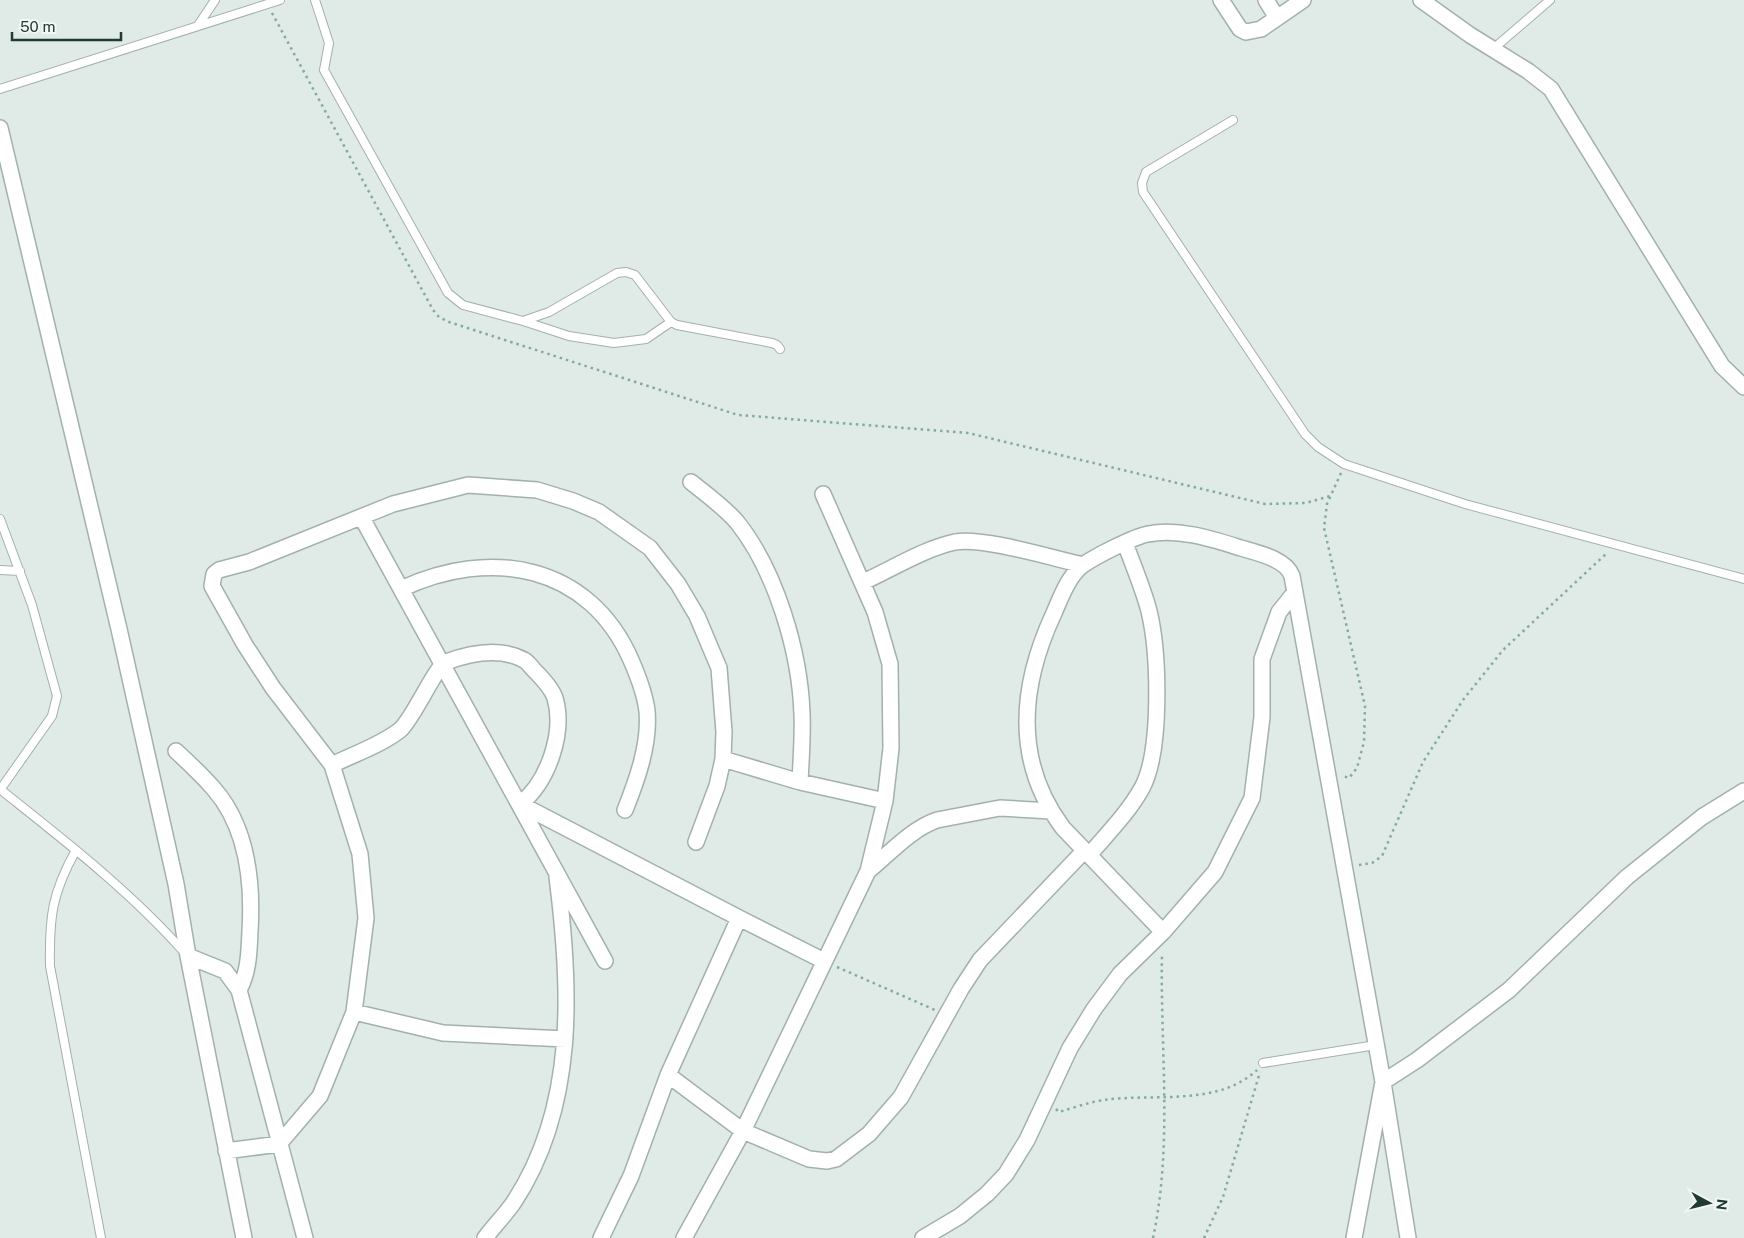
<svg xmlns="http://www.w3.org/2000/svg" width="1744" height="1238" font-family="'Public Sans',sans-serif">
<rect width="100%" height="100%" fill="#e0eae6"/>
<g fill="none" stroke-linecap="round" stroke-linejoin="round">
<!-- service casing -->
<g stroke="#a3b1ad" stroke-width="10">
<path id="service" d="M 315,0 L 329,43 L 324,70 L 448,293 L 463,305 L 523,321 L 569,336 L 614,343 L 646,339 L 671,322
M 199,24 L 215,0
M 1493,49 L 1550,0
M 0,89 L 280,0
M 1233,120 L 1146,172 L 1142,183 L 1143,192 L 1305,434 L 1318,447 L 1344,464 L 1465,504 L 1744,579
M 523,321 L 549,312 L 617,273 L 626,272 L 635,275 L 671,322 L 677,325 L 772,343 L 777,345 L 780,349
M 0,519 L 32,605 L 57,696 L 52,716 L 0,790
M 0,570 L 20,571
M 1,790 C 65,841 130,891 184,952
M 76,850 C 52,893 49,917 50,966 L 101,1238
M 1263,1063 L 1376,1045"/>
</g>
<!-- minor casing -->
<g stroke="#a3b1ad" stroke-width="18">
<path id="minor" d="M 1221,0 L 1240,29 L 1246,32 L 1261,29 L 1303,0
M 1266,0 L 1277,18
M 1421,0 L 1470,35 L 1528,71 L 1551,89 L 1722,366 L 1744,387
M 0,128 L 119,629 L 176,884 L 188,956 L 244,1238
M 691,482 C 707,495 724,507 737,522 C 776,571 800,652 802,714 C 803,736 801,760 800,782
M 362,518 L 605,961
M 863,582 C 892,569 923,549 955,542 C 983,537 1052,558 1083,565
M 401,589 C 490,547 589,564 631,660 C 638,676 645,694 647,711 C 650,744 637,780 625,810
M 176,751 C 189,763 202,775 214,789 C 248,828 253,882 250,931 C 249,952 249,971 239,990
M 723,759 L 800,782 L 885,801
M 332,765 C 354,754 381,745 400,730 C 413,719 436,666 446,662 C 470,653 500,647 524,660 C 528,662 531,667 535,671 C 541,677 552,689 555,698 C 565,733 548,782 520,804 L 739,918 L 668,1075 L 631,1176 L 601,1238
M 1090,854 C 1108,833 1128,813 1142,788 C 1162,751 1159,653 1149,611 C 1143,588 1133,565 1125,543
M 868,871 C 889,854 911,829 937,820 L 1000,808 L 1051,811
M 739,918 L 824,961
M 1163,932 L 1063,828 C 1013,761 1020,686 1054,613 C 1061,597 1069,575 1083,565 C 1096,556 1133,537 1148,534 C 1179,528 1212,539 1241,548 C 1258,553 1286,559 1292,576 L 1383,1082 L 1408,1238
M 188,956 L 225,971 L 239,990 L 305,1238
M 354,1012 L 443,1033 L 565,1039
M 668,1075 L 743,1131 L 809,1159 L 827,1161 L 836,1159 L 869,1134 L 901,1097 L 961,989 L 980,960 L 1085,850
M 226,1151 L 279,1144 L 320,1096 L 354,1012 L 366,918 L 360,854 L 332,765 L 273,688 L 245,645 L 212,586 L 214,574 L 219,570 L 249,562 L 393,504 L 468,485 L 537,490 L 573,501 L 599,512 L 650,548 L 678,584 L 697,616 L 719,668 L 724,732 L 723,759 L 717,786 L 696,842
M 485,1238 C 494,1226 505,1215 514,1202 C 577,1106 571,986 557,877
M 684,1238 L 743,1131 L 868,871 L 885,801 L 891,748 L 890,664 L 875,612 L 823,494
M 923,1238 L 960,1216 L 987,1194 L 1006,1174 L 1027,1140 L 1070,1048 L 1094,1009 L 1120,974 L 1163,932 L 1215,872 L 1252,798 L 1262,717 L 1262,659 L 1279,612 L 1295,592
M 1354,1238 L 1383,1082 L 1417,1060 L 1509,990 L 1627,877 L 1702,817 L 1744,791"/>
</g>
<!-- path -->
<path stroke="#83aba1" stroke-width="2.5" stroke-dasharray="2.5 4" stroke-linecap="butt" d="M 272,13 L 433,310 L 439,317 L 449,322 L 738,415 L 968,433 L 1265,504 L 1306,503 L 1330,496
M 1341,473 L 1327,504 L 1324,528 L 1365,706 L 1364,742 L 1357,768 L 1349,778 L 1343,776
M 1359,865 L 1372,863 L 1382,856 L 1423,762 L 1463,700 L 1503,650 L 1608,552
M 837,967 L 935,1010
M 1056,1109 L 1059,1112 C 1073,1108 1089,1102 1104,1100 C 1153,1093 1217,1107 1257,1070
M 1153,1238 C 1173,1145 1160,1047 1162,953
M 1204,1238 L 1223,1197 L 1260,1072"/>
<!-- service -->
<use href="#service" stroke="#fff" stroke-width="8"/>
<!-- minor -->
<use href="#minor" stroke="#fff" stroke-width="15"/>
</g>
<!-- north arrow -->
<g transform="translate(1709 1203) rotate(97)" stroke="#f0f7f4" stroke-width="4" paint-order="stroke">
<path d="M0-4L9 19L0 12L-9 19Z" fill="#223934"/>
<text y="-8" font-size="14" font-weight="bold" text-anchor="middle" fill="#223934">N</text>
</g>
<!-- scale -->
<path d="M12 32v8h109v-8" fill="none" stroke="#223934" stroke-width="2.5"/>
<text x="20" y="32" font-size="15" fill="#223934" stroke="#f0f7f4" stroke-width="4" paint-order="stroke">50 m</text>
</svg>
